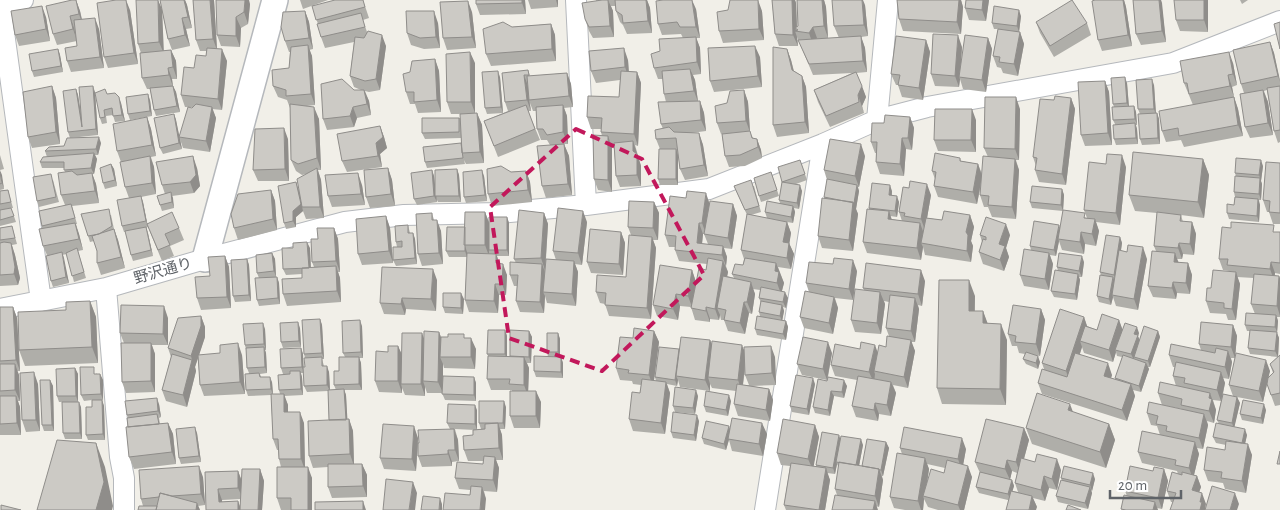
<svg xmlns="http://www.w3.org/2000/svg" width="1280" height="510" font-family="'Alegreya Sans','Noto Sans JP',sans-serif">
<rect width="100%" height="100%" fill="#f1efe8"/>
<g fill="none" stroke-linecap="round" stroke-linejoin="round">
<!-- minor casing -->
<g stroke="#b5b8bc" stroke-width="22">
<path id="minor" d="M 576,0 L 586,205
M 0,3 L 41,301
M 0,3 L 23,0
M 877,120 L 888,0
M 106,288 L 120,457 L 124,478 L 124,510
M 0,309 L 106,288 L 205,259 L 345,222 L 404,215 L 498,213 L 586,205 L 709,189 L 823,144 L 877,120 L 927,107 L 1173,63 L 1280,21
M 765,510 L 823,144"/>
</g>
<!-- tertiary casing -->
<g stroke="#b5b8bc" stroke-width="28">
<path id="tertiary" d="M 205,259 L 275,0"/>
</g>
<!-- minor -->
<use href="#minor" stroke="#fff" stroke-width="20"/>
<!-- tertiary -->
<use href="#tertiary" stroke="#fff" stroke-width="25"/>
</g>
<!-- wall -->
<path fill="#afaea9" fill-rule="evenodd" d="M 76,0 L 80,11 L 82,19 L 99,29 L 104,68 L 71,72 L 67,61 L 77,46 L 77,41 L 57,45 L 53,34 Z
M 160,0 L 185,0 L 187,5 L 192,28 L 186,29 L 190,46 L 172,50 L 168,39 Z
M 193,0 L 214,0 L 217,49 L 227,61 L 222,110 L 212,109 L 216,118 L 210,152 L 183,148 L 180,139 L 182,149 L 163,154 L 160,148 L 174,114 L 176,120 L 179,136 L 193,107 L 185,107 L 181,95 L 194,68 L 206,56 L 206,51 L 200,51 L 196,40 Z
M 300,0 L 328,0 L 303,9 Z
M 363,0 L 369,18 L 363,20 L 367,32 L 386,46 L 380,90 L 369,92 L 365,91 L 369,101 L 371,115 L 357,118 L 354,127 L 327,130 L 323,119 L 354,90 L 361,90 L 354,87 L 350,76 L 354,42 L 325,48 L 321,37 L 318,24 L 312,6 Z
M 476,0 L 525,0 L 526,14 L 480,15 L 476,4 Z
M 528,0 L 558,0 L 558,7 L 531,9 Z
M 596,0 L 647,0 L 650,8 L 652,33 L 627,34 L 623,25 L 620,22 L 616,11 L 615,6 L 611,6 L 613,11 L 614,37 L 593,38 L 589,31 L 585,19 L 596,1 Z
M 772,0 L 795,0 L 796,3 L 797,27 L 798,26 L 797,0 L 824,0 L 826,7 L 828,38 L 817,39 L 839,38 L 834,26 L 865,5 L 868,36 L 861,37 L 865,48 L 867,72 L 856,73 L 866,97 L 862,106 L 864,113 L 830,127 L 818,102 L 814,90 L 852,73 L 813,75 L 797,37 L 798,46 L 779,46 L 775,34 Z
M 897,0 L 961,0 L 963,7 L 961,34 L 903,31 L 899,19 Z
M 966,0 L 989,0 L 986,21 L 969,20 L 965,8 Z
M 1095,0 L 1124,0 L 1126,7 L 1132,46 L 1102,51 L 1098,40 Z
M 1133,0 L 1161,0 L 1166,42 L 1141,45 L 1136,34 Z
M 1208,0 L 1208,32 L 1180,31 L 1176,20 Z
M 1240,0 L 1248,0 L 1242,4 Z
M 250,4 L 248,24 L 241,28 L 240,47 L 221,46 L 217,35 Z
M 162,9 L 163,51 L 171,50 L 176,61 L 177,79 L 172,79 L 173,86 L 176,92 L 180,112 L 156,116 L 154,110 L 150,89 L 147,89 L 142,78 L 141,53 L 138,44 Z
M 696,9 L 700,38 L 696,38 L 700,48 L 701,74 L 693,75 L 695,80 L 698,101 L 700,101 L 704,113 L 706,131 L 691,133 L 699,133 L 703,145 L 708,176 L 685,180 L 680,169 L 678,156 L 678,185 L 660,185 L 658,179 L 660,149 L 656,139 L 663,129 L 661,124 L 666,102 L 664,94 L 663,79 L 658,79 L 654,68 L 660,51 L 683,38 L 681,34 L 662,35 L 658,24 Z
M 130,10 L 138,64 L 108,68 L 104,57 Z
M 305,11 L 309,22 L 313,49 L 309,50 L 312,56 L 315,105 L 307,106 L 319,119 L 321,170 L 318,170 L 321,180 L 324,218 L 306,219 L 303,211 L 296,217 L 296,227 L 286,229 L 284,223 L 298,188 L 300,194 L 306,174 L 302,175 L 296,171 L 291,160 L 290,108 L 287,100 L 278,97 L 273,86 L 289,68 L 290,52 L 289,52 L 285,41 Z
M 762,11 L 764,40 L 723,43 L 719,31 Z
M 472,12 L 476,48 L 447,50 L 443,38 Z
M 1021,16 L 1019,32 L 1020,32 L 1024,44 L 1018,76 L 1003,73 L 1001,68 L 997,67 L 993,56 L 998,29 L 994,29 L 992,23 Z
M 46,17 L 50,41 L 19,46 L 15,35 Z
M 1036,22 L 1087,23 L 1091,35 L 1054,57 L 1040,33 Z
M 438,23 L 440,48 L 424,49 L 411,45 L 407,33 Z
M 551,24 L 555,35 L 556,61 L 491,66 L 486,54 L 512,27 Z
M 988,38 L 992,49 L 986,92 L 963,89 L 960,79 L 959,87 L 935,86 L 931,74 L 962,47 L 961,61 Z
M 926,40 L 930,52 L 923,100 L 902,97 L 898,85 L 896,85 L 891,74 Z
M 1270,42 L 1274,53 L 1280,80 L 1280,142 L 1278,143 L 1274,131 L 1267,90 L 1264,91 L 1268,102 L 1273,135 L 1250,138 L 1245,127 L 1244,93 L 1241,84 Z
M 58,49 L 60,55 L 63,72 L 34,77 L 32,71 Z
M 787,49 L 791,60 L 794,71 L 802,76 L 806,87 L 809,133 L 777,137 L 773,125 Z
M 760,57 L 762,87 L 714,92 L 710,81 Z
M 435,59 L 439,71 L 441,112 L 418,113 L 415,104 L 410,104 L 406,92 L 410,72 Z
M 628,60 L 629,71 L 637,72 L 641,83 L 638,146 L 635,145 L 641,166 L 641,186 L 620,187 L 616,176 L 614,144 L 611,144 L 612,147 L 612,192 L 598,190 L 594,179 L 602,136 L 601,132 L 601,129 L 591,129 L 587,117 L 619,97 L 620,80 L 596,83 L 591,71 Z
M 475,63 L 475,113 L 477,113 L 482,125 L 484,163 L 466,164 L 464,160 L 465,164 L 427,168 L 425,162 L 461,143 L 461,138 L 425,139 L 422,133 L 459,118 L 473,114 L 451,114 L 447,102 Z
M 1233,63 L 1237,85 L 1232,87 L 1234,97 L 1238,109 L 1243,136 L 1184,147 L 1181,140 L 1166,142 L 1162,131 L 1193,105 L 1184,83 Z
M 528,70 L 530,76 L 567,73 L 571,84 L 573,107 L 564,108 L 567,116 L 568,144 L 564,144 L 569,156 L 572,195 L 546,198 L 542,186 L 550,145 L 547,140 L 541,140 L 537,129 L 536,111 L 533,111 L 530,103 L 531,111 L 528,111 L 540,140 L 498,157 L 484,121 L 508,111 L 505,102 Z
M 500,77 L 503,113 L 487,114 L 485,108 Z
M 1105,81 L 1109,92 L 1112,145 L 1085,146 L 1081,135 Z
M 1127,83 L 1129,106 L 1134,106 L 1136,112 L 1137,125 L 1136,125 L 1137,129 L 1138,144 L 1116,145 L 1114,139 L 1115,124 L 1113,120 L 1114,107 L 1113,104 Z
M 1154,85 L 1156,113 L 1157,113 L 1159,119 L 1160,144 L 1142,145 L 1140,139 L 1140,114 L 1138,109 Z
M 52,86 L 56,98 L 60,144 L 32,148 L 28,137 Z
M 76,89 L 78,95 L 80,107 L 95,92 L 98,135 L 70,138 L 68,132 Z
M 744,90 L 748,102 L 750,132 L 753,138 L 757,139 L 761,150 L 762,158 L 745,166 L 729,167 L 725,156 L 722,134 L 721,134 L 717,123 L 727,103 Z
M 107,94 L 121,103 L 125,121 L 115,122 L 113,115 L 106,116 L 107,123 L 102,124 L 100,118 Z
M 1071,98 L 1075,109 L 1066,185 L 1039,182 L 1035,170 L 1036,166 L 1033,157 L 1054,100 Z
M 150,100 L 152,116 L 130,120 L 128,114 Z
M 1020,109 L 1019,160 L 1016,160 L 1019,170 L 1016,219 L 992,217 L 988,207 L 984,207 L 980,195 L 981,185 L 977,204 L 938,197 L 934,186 L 935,179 L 932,171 L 960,158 L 961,161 L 978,164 L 982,174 L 988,157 L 984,148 Z
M 147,117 L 151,129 L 156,156 L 151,157 L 154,167 L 156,194 L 141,197 L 143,202 L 147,223 L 179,228 L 184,240 L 170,246 L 174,256 L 162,261 L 148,227 L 146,228 L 153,256 L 133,261 L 131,255 L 128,231 L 124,232 L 122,226 L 129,198 L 125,187 L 121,162 L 117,151 Z
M 910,117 L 914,128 L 912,150 L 906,149 L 904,176 L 880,174 L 876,162 L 876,153 L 875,153 L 871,142 L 884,123 Z
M 976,120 L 976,152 L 938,151 L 934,140 Z
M 380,126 L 384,137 L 387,148 L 380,154 L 382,167 L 347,172 L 342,161 Z
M 288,139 L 289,181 L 258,181 L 253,170 Z
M 101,143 L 98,155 L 95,155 L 97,159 L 94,174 L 92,174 L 96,184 L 99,203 L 72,206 L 77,224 L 76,224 L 79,234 L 83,250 L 78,251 L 86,278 L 74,282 L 67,254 L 62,255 L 69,283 L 53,287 L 51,281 L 47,255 L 43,246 L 42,228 L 42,226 L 65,205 L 61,195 L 65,172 L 64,168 L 42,168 L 40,162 L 47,157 L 45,151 Z
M 0,155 L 4,169 L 0,170 Z
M 865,156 L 859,187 L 858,187 L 859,191 L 856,209 L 858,214 L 853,251 L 822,248 L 818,236 L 827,180 L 824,170 Z
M 1203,159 L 1209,175 L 1204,218 L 1181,215 L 1183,222 L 1192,222 L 1196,234 L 1194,255 L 1183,254 L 1182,259 L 1177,259 L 1179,263 L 1188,263 L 1192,275 L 1190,294 L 1177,293 L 1176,299 L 1153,297 L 1148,286 L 1156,251 L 1154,246 L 1157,213 L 1135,211 L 1129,195 Z
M 800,160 L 807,180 L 796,184 L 802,191 L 799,209 L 794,208 L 795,212 L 793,223 L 787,222 L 791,233 L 789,243 L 794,254 L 791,269 L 778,267 L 784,283 L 782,291 L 788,298 L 786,308 L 783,307 L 784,311 L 782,320 L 786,321 L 788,327 L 786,340 L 757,335 L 755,329 L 760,316 L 759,312 L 761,303 L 759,298 L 760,290 L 753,289 L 755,294 L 752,314 L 749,313 L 745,334 L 728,331 L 724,320 L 721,320 L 720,315 L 719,320 L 710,319 L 710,322 L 695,320 L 691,307 L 680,306 L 678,320 L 657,316 L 653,305 L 692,270 L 696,282 L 706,270 L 707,264 L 679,261 L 675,250 L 675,247 L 669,247 L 665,235 L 709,203 L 733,204 L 737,216 L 732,249 L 724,248 L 727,257 L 726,266 L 728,272 L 727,276 L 734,278 L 732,274 L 743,265 L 744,259 L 741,250 L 747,215 L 734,186 L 754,186 L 761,212 L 751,215 L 767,218 L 765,212 L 780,203 L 779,200 L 782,182 ZM 703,234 L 704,234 L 708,244 L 702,244 Z
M 1280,163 L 1280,224 L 1273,224 L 1269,212 L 1267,212 L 1263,200 Z
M 111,164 L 114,169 L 117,186 L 105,189 L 103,183 Z
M 1263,166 L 1261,181 L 1262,184 L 1261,200 L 1259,200 L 1260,205 L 1259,222 L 1229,219 L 1227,213 L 1234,205 L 1235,197 L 1234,192 L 1236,176 L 1235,173 Z
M 1126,167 L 1120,225 L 1096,222 L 1099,231 L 1096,246 L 1085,244 L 1084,254 L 1062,250 L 1059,241 L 1056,256 L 1050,255 L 1053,264 L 1049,290 L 1024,286 L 1020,275 L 1031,250 L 1030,246 L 1060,229 L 1063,211 L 1032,208 L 1030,202 L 1062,189 L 1064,195 L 1063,211 L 1087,218 L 1084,210 Z
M 197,168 L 200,186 L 194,193 L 172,196 L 174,208 L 162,211 L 157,196 L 165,194 L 162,185 Z
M 388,168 L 392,180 L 395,206 L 370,208 L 366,197 Z
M 457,169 L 459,175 L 461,202 L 438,202 L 436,198 L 437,202 L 417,205 L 414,199 L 432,170 L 434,176 L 435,190 Z
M 0,170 L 4,189 L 0,190 Z
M 526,171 L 530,182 L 532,202 L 492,206 L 488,194 L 511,172 Z
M 771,172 L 779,196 L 761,202 L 759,196 Z
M 484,176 L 487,201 L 466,203 L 464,197 Z
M 53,180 L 59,202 L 39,207 L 37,201 Z
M 362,185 L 365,205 L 332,207 L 328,196 Z
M 8,190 L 13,208 L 11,208 L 16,222 L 0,226 L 0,191 Z
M 271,190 L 275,201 L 277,230 L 238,240 L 234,228 Z
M 892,191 L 892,195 L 899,202 L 897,217 L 890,216 L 891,219 L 902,221 L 899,212 L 931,195 L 927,218 L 942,220 L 970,215 L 974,227 L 971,241 L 973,246 L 971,262 L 925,255 L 923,247 L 921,260 L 867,253 L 863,242 L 869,209 L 869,208 Z
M 654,202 L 659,213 L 658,240 L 653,240 L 656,248 L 651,319 L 609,316 L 605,304 L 600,303 L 596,292 L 626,277 L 631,235 L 628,227 Z
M 485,212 L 489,222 L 507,217 L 509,223 L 509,256 L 497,256 L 500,264 L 507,275 L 506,295 L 499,295 L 498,313 L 469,312 L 465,300 L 467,257 L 449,257 L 446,251 L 465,227 Z
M 432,213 L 434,220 L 441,231 L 443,264 L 422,266 L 418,254 Z
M 544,213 L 548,224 L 546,259 L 556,260 L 553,251 L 587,222 L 582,265 L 575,264 L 578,272 L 576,306 L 547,303 L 545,296 L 544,313 L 520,312 L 516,301 L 517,286 L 514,286 L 510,275 L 516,263 L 514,259 Z
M 81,214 L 111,215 L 114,229 L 118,240 L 125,268 L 101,275 L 97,263 L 97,251 L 94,241 L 90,242 Z
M 386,216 L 390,228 L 393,263 L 362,265 L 358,254 Z
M 408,225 L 410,233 L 413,233 L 415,239 L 417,264 L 396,266 L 393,260 L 397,247 L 396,242 Z
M 12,226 L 17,244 L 12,245 L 15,255 L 20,278 L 18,285 L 0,286 L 0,228 Z
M 334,228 L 338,239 L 340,272 L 338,272 L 340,278 L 341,302 L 287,306 L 283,294 L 302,278 L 302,274 L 286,275 L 283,269 L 310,248 L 311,268 L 314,267 L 312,262 L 318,239 Z
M 621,232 L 625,243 L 623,275 L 591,273 L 587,262 Z
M 1277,232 L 1280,232 L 1280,274 L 1275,273 L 1275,275 L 1280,278 L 1280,317 L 1277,317 L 1278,321 L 1277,333 L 1279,338 L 1278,357 L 1250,354 L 1248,348 L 1250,331 L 1247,331 L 1245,325 L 1255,314 L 1251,304 L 1254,278 L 1237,277 L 1240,284 L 1236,320 L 1228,320 L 1226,314 L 1210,313 L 1206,301 L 1230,272 L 1229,271 L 1223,270 L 1219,259 Z
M 980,235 L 1010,235 L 1006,248 L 1009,257 L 1004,271 L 983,264 L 979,252 L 982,242 Z
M 1120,237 L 1122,243 L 1121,251 L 1147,259 L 1138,310 L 1116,306 L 1113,297 L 1111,305 L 1099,302 L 1097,296 L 1101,275 L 1100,272 Z
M 272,253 L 275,259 L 276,277 L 277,277 L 279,283 L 280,304 L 259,306 L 257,300 L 259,278 L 257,273 Z
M 225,256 L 229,267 L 231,308 L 201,310 L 197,298 L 210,276 Z
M 247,259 L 249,265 L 251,301 L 235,302 L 233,296 Z
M 1084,262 L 1082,277 L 1079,277 L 1080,280 L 1077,300 L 1054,297 L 1051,291 L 1058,271 L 1057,267 Z
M 857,271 L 853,300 L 835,298 L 838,308 L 833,334 L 804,328 L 800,317 L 809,292 L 806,283 Z
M 437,280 L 436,311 L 406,309 L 405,315 L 384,314 L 380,303 Z
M 925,281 L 922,306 L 918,305 L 919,309 L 915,342 L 911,342 L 915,351 L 908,388 L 893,385 L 896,393 L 891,416 L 879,414 L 878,421 L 856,417 L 852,406 L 857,380 L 835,376 L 831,365 L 878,353 L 886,347 L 889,336 L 886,328 L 889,302 L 884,301 L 885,304 L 881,334 L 855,332 L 851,320 L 864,290 L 863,288 Z
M 975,296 L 975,311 L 983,311 L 987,323 L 1007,340 L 1006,405 L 942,404 L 937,388 Z
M 464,299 L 463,314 L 445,313 L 443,307 Z
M 90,301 L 96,317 L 98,363 L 25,366 L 19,350 L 66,310 Z
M 0,307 L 13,307 L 17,318 L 20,371 L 17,371 L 19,375 L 20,401 L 18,401 L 20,407 L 21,435 L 0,435 Z
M 1041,309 L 1045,320 L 1040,356 L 1034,355 L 1040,362 L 1038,369 L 1026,364 L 1023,359 L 1025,354 L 1019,353 L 1017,346 L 1012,346 L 1008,334 Z
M 201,316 L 205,327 L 205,337 L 199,355 L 242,355 L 245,394 L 204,396 L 200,385 L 198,358 L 195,367 L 196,371 L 187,407 L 166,401 L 162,390 L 171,357 L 168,348 Z
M 1084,317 L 1087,326 L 1097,330 L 1119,320 L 1122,329 L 1139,333 L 1138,336 L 1139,340 L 1158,331 L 1160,337 L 1150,367 L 1148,367 L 1149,369 L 1141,392 L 1133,390 L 1135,396 L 1127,421 L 1042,394 L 1038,383 L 1044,369 L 1042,363 ZM 1082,347 L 1084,353 L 1113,362 L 1116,352 L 1117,356 L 1122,357 L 1115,379 L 1111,378 L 1112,375 L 1080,354 Z
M 168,318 L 168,345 L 152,345 L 155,354 L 155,392 L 126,393 L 122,382 L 124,343 L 120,333 Z
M 320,319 L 322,325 L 324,359 L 322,359 L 324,366 L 329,372 L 330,390 L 336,390 L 334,385 L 345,357 L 343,353 L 362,326 L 363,358 L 359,358 L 361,363 L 362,390 L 344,390 L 346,395 L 347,419 L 349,419 L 353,431 L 354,464 L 362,464 L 367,475 L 367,497 L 332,498 L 328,487 L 328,467 L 313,468 L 309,456 L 329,420 L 328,391 L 307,392 L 304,386 L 304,373 L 301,373 L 302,377 L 303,395 L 284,396 L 288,405 L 288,412 L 304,423 L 305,467 L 312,478 L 312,510 L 281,510 L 277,498 L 281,467 L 279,459 L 278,450 L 277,450 L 273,439 L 271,395 L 248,396 L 246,390 L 249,373 L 247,368 L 246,350 L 245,345 L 265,329 L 266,350 L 265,350 L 266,353 L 267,373 L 260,374 L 261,377 L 272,382 L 273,394 L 280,394 L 279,390 L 290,374 L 283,374 L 281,368 L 301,348 L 303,354 L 303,367 L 305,367 L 305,358 L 304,354 Z
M 1233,325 L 1237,336 L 1235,357 L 1270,371 L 1268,377 L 1273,373 L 1270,364 L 1280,355 L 1280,405 L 1275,406 L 1267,384 L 1263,402 L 1237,397 L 1240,403 L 1234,427 L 1247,435 L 1245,443 L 1252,455 L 1246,493 L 1225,489 L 1223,483 L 1208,481 L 1204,470 L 1225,450 L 1226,445 L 1216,443 L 1213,437 L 1219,424 L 1217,420 L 1221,401 L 1213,400 L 1216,410 L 1214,423 L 1207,421 L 1208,425 L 1203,449 L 1197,448 L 1199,454 L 1194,475 L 1197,476 L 1201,487 L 1199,492 L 1206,504 L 1171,502 L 1167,491 L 1178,474 L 1177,471 L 1142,463 L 1138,452 L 1160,435 L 1157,426 L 1151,425 L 1147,413 L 1182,409 L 1162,405 L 1158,393 L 1176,386 L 1173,376 L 1175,367 L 1173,367 L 1169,355 L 1201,350 L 1199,344 ZM 1231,358 L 1235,358 L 1229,385 L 1233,396 L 1223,394 L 1225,383 L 1223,378 L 1229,379 L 1232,362 Z
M 300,328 L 301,347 L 283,348 L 281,342 Z
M 505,330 L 507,336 L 507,356 L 510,356 L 529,331 L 532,337 L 531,363 L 527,363 L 529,368 L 528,391 L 541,402 L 540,428 L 514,428 L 510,416 L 512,390 L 491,390 L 487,379 L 488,356 L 487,354 Z
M 654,331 L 659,342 L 654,381 L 656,381 L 655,377 L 679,349 L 710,340 L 712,345 L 744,349 L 775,357 L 776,385 L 752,386 L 769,389 L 773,400 L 770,421 L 738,416 L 734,404 L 736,391 L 712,388 L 710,384 L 710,391 L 680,387 L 678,380 L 677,386 L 667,384 L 670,393 L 665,434 L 633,431 L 629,419 L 640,393 L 641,385 L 633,384 L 632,381 L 620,380 L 616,368 L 633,338 ZM 745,370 L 745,375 L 749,385 L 743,385 Z
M 439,332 L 441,337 L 465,338 L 476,349 L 475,369 L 444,368 L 443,364 L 443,383 L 474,377 L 476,383 L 476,401 L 445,400 L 442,393 L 427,393 L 425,387 L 425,396 L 405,395 L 402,388 L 402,393 L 379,392 L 375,381 L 388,352 L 398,346 L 401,353 L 424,338 Z
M 558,333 L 560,339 L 560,357 L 561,357 L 563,363 L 563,378 L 536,377 L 534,371 L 548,357 L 547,352 Z
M 832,353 L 828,377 L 847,386 L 844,398 L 834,396 L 830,416 L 815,413 L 813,407 L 827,380 L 802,375 L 797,364 Z
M 75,368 L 78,374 L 78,402 L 59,402 L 57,396 Z
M 97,373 L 97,374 L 100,374 L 103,380 L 103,400 L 102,400 L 104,406 L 105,440 L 88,440 L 86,435 L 92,407 L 92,400 L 84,401 L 81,395 Z
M 50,380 L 53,386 L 54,431 L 44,431 L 42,425 Z
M 38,384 L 40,431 L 26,432 L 22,420 Z
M 815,384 L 809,415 L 792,412 L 790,406 Z
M 698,396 L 695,414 L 675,412 L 673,406 Z
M 731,401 L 728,416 L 706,412 L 704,406 Z
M 159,404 L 161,417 L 159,418 L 160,424 L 168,423 L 173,434 L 176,464 L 134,469 L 129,457 L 128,417 L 127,415 Z
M 81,407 L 82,439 L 65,439 L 63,433 Z
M 506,407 L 505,429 L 500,429 L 502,435 L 503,460 L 496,460 L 499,468 L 497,492 L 484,491 L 486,499 L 470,495 L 470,490 L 459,489 L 455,478 L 483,464 L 483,461 L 468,461 L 464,450 L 473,435 L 475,430 L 455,429 L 458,440 L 459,461 L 452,462 L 452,466 L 422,467 L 418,456 L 418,445 L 416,471 L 384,469 L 380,458 L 418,438 L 418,443 L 450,429 L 447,423 L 477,410 L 477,430 L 481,429 L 479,423 Z
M 1266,410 L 1263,424 L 1242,420 L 1240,414 Z
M 1073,412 L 1109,424 L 1115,440 L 1106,468 L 1032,444 L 1026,428 Z
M 699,421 L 696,441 L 673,438 L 671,432 Z
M 815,425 L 819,437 L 813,466 L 816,467 L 816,465 L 840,438 L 863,445 L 859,466 L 862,466 L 886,442 L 889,448 L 883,476 L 882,476 L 883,480 L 879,507 L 837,495 L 835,489 L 839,468 L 837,464 L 835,474 L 827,473 L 830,480 L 825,510 L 786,510 L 784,505 L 790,466 L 781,465 L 777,453 Z
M 1024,428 L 1029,440 L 1024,459 L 1061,470 L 1057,490 L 1049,488 L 1045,501 L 1033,498 L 1037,507 L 979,493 L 976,487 L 980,473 L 975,462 ZM 1012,471 L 1017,473 L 1015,483 L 1018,492 L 1012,491 L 1014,486 L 1012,480 L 1010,479 Z
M 730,430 L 767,434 L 763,456 L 732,451 L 729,440 L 726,450 L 704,444 L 702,438 Z
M 197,433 L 201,462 L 181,464 L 179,458 Z
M 900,448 L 966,449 L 963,465 L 972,477 L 964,510 L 938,510 L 928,507 L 924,499 L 923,510 L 905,510 L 894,508 L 890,497 L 902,454 ZM 927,464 L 945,468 L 944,473 L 927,484 L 929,469 Z
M 260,469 L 264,481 L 262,510 L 206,510 L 205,472 L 238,471 L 242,481 ZM 241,499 L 241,509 L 238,501 L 222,502 L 222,500 Z
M 1164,469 L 1168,481 L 1162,509 L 1157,508 L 1158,510 L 1122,510 L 1121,509 L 1127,496 L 1125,491 L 1153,471 Z
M 203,477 L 205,505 L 198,506 L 200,510 L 138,510 L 143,506 L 141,499 Z
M 1061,478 L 1095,479 L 1092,491 L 1091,490 L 1092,493 L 1088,509 L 1058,502 L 1056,496 L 1062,480 Z"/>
<!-- shaded-wall -->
<path fill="#8f8d8a" d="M 76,0 L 80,11 L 83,26 L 79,14 Z
M 126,0 L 130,10 L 138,64 L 134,53 Z
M 158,0 L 162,9 L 164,54 L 159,42 Z
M 184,0 L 185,0 L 187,5 L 192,28 L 188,17 Z
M 210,0 L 214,0 L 217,50 L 213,39 Z
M 245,0 L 249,0 L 250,4 L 248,24 L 244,12 Z
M 522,0 L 525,0 L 526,14 L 522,3 Z
M 556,0 L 558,0 L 558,7 Z
M 608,0 L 613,11 L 614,37 L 610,26 Z
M 646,0 L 647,0 L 650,8 L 652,33 L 648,21 Z
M 692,0 L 696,9 L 700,38 L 696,27 Z
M 758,0 L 762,11 L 764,40 L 759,29 Z
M 792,0 L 795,0 L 796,3 L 797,29 L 795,28 L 797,32 L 795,31 L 797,37 L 798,46 L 793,35 Z
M 822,0 L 824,0 L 826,7 L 828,38 L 824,26 Z
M 862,0 L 863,0 L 865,5 L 868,36 L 864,25 Z
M 959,0 L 961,0 L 963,7 L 961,34 L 957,22 Z
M 983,0 L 989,0 L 986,21 L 982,10 Z
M 1123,0 L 1124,0 L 1126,7 L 1132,46 L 1128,35 Z
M 1159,0 L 1161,0 L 1162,3 L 1166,42 L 1162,31 Z
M 1204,0 L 1208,0 L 1208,32 L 1204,20 Z
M 468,1 L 472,12 L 476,48 L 472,37 Z
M 42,6 L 46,17 L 50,41 L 46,29 Z
M 1019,10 L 1021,16 L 1019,32 L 1017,26 Z
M 305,11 L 309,22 L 313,49 L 309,38 Z
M 434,11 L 438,23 L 440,48 L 436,37 Z
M 70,16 L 74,28 L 77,41 L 73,29 Z
M 236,17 L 241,28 L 240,47 L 236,36 Z
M 95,18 L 99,29 L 104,68 L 100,57 Z
M 182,18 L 186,29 L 190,46 L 185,35 Z
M 551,24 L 555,35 L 556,61 L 552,49 Z
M 813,27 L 817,38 L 813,45 L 809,33 Z
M 1020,32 L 1024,44 L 1018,76 L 1014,64 Z
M 382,35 L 386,46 L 380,90 L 376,79 Z
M 958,35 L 962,47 L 960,77 L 959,77 L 960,79 L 959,87 L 955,76 Z
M 861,36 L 865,48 L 867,72 L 863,61 Z
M 696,37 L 700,48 L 701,74 L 697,62 Z
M 988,38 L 992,49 L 986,92 L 982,80 Z
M 926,40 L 930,52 L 923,100 L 919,88 Z
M 1270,42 L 1274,53 L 1280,82 L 1278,76 Z
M 308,45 L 312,56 L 315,105 L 311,94 Z
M 755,46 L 760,57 L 762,87 L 758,76 Z
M 624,48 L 628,60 L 629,79 L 625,67 Z
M 58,49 L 60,55 L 63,72 L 61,66 Z
M 222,49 L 227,61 L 222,110 L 218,99 Z
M 787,49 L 791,60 L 796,81 L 792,70 Z
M 171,50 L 176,61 L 177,79 L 173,67 Z
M 470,52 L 475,63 L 475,113 L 471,102 Z
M 1229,52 L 1233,63 L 1237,85 L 1233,74 Z
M 435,59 L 439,71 L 441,112 L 437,100 Z
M 168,68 L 172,79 L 173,87 L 169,75 Z
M 690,69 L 695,80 L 698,102 L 694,91 Z
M 498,71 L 500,77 L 503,113 L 501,107 Z
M 637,72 L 641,83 L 638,146 L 634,134 Z
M 567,73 L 571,84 L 573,107 L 569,96 Z
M 524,75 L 528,86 L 529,100 L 531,111 L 527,100 Z
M 1228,75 L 1232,87 L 1234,97 L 1230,86 Z
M 802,76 L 806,87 L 809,133 L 805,122 Z
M 1125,77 L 1127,83 L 1129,109 L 1127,103 Z
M 1152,79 L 1154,85 L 1156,115 L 1154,109 Z
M 1105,81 L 1109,92 L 1112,145 L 1108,133 Z
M 52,86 L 56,98 L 60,144 L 56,132 Z
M 93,86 L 95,92 L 98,135 L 96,129 Z
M 173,86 L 176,92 L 180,112 L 177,106 Z
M 862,86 L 866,97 L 862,106 L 864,113 L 858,95 Z
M 76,89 L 78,95 L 83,130 L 82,127 Z
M 364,90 L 369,101 L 371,115 L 367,104 Z
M 744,90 L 748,102 L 750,132 L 756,149 L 746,121 Z
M 1263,90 L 1268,102 L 1273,135 L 1268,123 Z
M 148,94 L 150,100 L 152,116 L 150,111 Z
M 119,97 L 121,103 L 125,121 L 122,115 Z
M 1016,97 L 1020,109 L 1019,160 L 1015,149 Z
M 1234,97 L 1238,109 L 1243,136 L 1238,125 Z
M 1071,98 L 1075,109 L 1066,185 L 1062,174 Z
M 700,101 L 704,113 L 706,131 L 701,120 Z
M 563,105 L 567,116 L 568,144 L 563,132 Z
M 1134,106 L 1136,112 L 1137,125 L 1135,119 Z
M 212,107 L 216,118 L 210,152 L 206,141 Z
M 314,107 L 319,119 L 321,170 L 317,158 Z
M 353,107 L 357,118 L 354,127 L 350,116 Z
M 972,109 L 976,120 L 976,152 L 971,140 Z
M 477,113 L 482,125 L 484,163 L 480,152 Z
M 1157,113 L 1159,119 L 1160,144 L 1158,138 Z
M 174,114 L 176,120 L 182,149 L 179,143 Z
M 147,117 L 151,129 L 156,156 L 152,145 Z
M 910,117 L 914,128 L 912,150 L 908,138 Z
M 1135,123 L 1137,129 L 1138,144 L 1136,138 Z
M 380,126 L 384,137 L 387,148 L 380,154 L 382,167 L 378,156 L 376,143 Z
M 284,128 L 288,139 L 289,181 L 285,169 Z
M 699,133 L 703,145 L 708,176 L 704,165 Z
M 608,136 L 612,147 L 612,192 L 608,180 Z
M 99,137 L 101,143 L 98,155 L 96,149 Z
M 902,138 L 906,149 L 904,176 L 900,164 Z
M 757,139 L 761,150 L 762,158 L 758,147 Z
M 633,141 L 641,166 L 641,186 L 637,175 L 633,151 Z
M 564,144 L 569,156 L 572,195 L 568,184 Z
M 861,144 L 865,156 L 859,187 L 855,176 Z
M 676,149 L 678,155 L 678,185 L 676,179 Z
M 94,153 L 97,159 L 94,174 L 91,168 Z
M 1122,155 L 1126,167 L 1120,225 L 1116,213 Z
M 150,156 L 154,167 L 156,194 L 152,183 Z
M 193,156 L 197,168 L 200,186 L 194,193 L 190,182 Z
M 1015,159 L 1019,170 L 1016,219 L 1012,207 Z
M 1203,159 L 1209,175 L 1204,218 L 1198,202 Z
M 1261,160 L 1263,166 L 1261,181 L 1259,175 Z
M 111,164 L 114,169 L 117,186 L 115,180 Z
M 978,164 L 982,176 L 977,204 L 973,192 Z
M 317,168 L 321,180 L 324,218 L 320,207 Z
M 388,168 L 392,180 L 395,206 L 391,194 Z
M 457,169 L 459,175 L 461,202 L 459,196 Z
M 0,170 L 2,175 L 4,189 L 2,183 Z
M 432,170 L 434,176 L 437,202 L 434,196 Z
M 482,170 L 484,176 L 487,201 L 485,195 Z
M 526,171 L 530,182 L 532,202 L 528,190 Z
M 92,173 L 96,184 L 99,203 L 95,191 Z
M 358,173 L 362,185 L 365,205 L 361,194 Z
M 1260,178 L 1262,184 L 1261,200 L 1259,194 Z
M 296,182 L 298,188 L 303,211 L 296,217 L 296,227 L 293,221 L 293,211 Z
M 927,184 L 931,195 L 925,230 L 921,219 Z
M 800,185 L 802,191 L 799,209 L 797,203 Z
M 857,185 L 859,191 L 856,209 L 858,214 L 853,251 L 849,240 L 853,202 Z
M 890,185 L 892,191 L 891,201 L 889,195 Z
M 1062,189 L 1064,195 L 1063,211 L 1061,205 Z
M 271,190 L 275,201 L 277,230 L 273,219 Z
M 171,192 L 173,198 L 174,208 L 172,202 Z
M 706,193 L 710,205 L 706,234 L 702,223 Z
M 141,196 L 143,202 L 148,227 L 146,221 Z
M 897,196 L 899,202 L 897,217 L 895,211 Z
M 1258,199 L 1260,205 L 1259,222 L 1257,216 Z
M 654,202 L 659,213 L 658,240 L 653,228 Z
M 733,204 L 737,216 L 732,249 L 728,238 Z
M 793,206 L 795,212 L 793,223 L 791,217 Z
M 583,211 L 587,222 L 582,265 L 578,253 Z
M 889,211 L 893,223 L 888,219 Z
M 485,212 L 489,223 L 489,256 L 485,245 Z
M 544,213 L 548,224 L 545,270 L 541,258 Z
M 970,215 L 974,227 L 971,241 L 973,246 L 971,262 L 967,251 L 966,232 Z
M 386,216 L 390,228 L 393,263 L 389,251 Z
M 507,217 L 509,223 L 509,256 L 507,250 Z
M 1095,219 L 1099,231 L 1096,246 L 1092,234 Z
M 437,220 L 441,231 L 443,264 L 439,253 Z
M 787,222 L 791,233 L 788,253 L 789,243 L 794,254 L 791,269 L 787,258 L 783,242 Z
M 1192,222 L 1196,234 L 1194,255 L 1190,244 Z
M 75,223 L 79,234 L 83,250 L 79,239 Z
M 699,223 L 703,234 L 701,253 L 697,243 Z
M 920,223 L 924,234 L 921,243 L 923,247 L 921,260 L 917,248 Z
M 1006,224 L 1010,235 L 1006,248 L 1009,257 L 1004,271 L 1000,260 L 999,244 Z
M 1059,225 L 1061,231 L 1058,239 L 1059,241 L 1056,256 L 1054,250 Z
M 146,227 L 148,233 L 153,256 L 151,250 Z
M 334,228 L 338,239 L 340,272 L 336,261 Z
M 114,229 L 118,240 L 125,268 L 121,257 Z
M 621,232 L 625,243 L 623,275 L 619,264 Z
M 1081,232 L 1085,244 L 1084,254 L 1080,242 Z
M 413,233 L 415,239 L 417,264 L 415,258 Z
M 652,237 L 656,248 L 651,319 L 647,308 Z
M 1120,237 L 1122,243 L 1116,281 L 1114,275 Z
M 307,242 L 310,248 L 311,274 L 309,268 Z
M 11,243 L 15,255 L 20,278 L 18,285 L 14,274 Z
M 1179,243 L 1183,254 L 1182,259 L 1178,248 Z
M 465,246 L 467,252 L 467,257 L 465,251 Z
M 723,246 L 727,257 L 726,266 L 722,255 Z
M 1143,247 L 1147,259 L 1138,310 L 1134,299 Z
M 62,252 L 64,258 L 69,283 L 66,277 Z
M 272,253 L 275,259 L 276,277 L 274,271 Z
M 1049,253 L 1053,264 L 1049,290 L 1045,279 Z
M 1175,253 L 1179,264 L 1174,262 Z
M 496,254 L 500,265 L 496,263 Z
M 225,256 L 229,267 L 231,308 L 227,297 Z
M 1082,256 L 1084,262 L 1082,277 L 1079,271 Z
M 247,259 L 249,265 L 251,301 L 249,295 Z
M 853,260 L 857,271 L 853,300 L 849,289 Z
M 574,261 L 578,272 L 576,306 L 572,294 Z
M 723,261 L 728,272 L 721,309 L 717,308 L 720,315 L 719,320 L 715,309 Z
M 1271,262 L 1275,273 L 1274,280 L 1270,269 Z
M 776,263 L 784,283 L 781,294 L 777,283 L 775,271 Z
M 1188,263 L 1192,275 L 1190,294 L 1186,283 Z
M 503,264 L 507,275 L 506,295 L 502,284 Z
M 542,264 L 546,275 L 543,292 L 545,296 L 544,313 L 540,302 Z
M 336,266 L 340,278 L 341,302 L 337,291 Z
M 433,269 L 437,280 L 436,311 L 431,299 Z
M 692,270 L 696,282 L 692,307 L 688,296 Z
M 921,270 L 925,281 L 922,306 L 918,294 Z
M 1236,272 L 1240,284 L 1236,320 L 1232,309 Z
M 1078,274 L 1080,280 L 1077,300 L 1075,294 Z
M 1279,276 L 1280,278 L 1280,316 L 1277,306 Z
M 277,277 L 279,283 L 280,304 L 278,298 Z
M 1113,277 L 1115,283 L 1112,295 L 1113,297 L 1111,305 L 1109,299 Z
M 969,280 L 975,296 L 974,327 L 969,311 Z
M 751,282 L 755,294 L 752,314 L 747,302 Z
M 1173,282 L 1177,293 L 1176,299 L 1172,288 Z
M 495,284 L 499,295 L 498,313 L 494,301 Z
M 785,292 L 788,298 L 786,308 L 783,302 Z
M 880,292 L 885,304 L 881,334 L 877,323 Z
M 461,293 L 464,299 L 463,314 L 461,308 Z
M 676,294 L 680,306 L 678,320 L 673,309 Z
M 834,297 L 838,308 L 833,334 L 829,323 Z
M 402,298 L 406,309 L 405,315 L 401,304 Z
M 915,298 L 919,309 L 915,342 L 911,331 Z
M 90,301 L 96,317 L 98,363 L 92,347 Z
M 744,302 L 749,313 L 745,334 L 740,323 Z
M 782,305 L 784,311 L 782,322 L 780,316 Z
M 164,306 L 168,318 L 168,345 L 163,334 Z
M 13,307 L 17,318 L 20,371 L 16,360 Z
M 706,307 L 710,319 L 710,322 L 706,311 Z
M 1041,309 L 1045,320 L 1040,356 L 1036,344 Z
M 983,311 L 989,327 L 983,323 Z
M 1276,315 L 1278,321 L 1277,333 L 1279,338 L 1278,357 L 1275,351 L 1277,332 L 1275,327 Z
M 201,316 L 205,327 L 205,337 L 195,367 L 196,371 L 187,407 L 183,395 L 192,360 L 191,356 Z
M 1084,317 L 1088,329 L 1080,341 L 1082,347 L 1070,383 L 1066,371 Z
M 320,319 L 322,325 L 324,359 L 322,353 Z
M 360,320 L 362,326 L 363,358 L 361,352 Z
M 1119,320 L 1123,331 L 1115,350 L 1116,352 L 1113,362 L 1109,350 Z
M 786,321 L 788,327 L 786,340 L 783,334 Z
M 298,322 L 300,328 L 301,347 L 299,341 Z
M 263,323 L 265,329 L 266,350 L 264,344 Z
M 1001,324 L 1007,340 L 1006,405 L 1000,389 Z
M 1233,325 L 1237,336 L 1235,358 L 1231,347 Z
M 1137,327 L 1139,333 L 1138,336 L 1140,341 L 1134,357 L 1134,360 L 1131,354 L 1134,334 Z
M 505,330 L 507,336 L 507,360 L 505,354 Z
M 529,331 L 532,337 L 531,363 L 529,357 Z
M 654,331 L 659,342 L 653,387 L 649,375 Z
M 1158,331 L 1160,337 L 1150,367 L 1148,361 Z
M 439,332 L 443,343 L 440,357 L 443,364 L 443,393 L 438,382 Z
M 422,333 L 426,344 L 423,381 L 425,387 L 425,396 L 421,384 Z
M 558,333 L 560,339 L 560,358 L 558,352 Z
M 471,338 L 476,349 L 475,369 L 471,357 Z
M 710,340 L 715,352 L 708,377 L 710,384 L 710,391 L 705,380 Z
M 911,340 L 915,351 L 908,388 L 904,377 Z
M 828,342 L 832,353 L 827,380 L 823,369 Z
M 151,343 L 155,354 L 155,392 L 151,381 Z
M 238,343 L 242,355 L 245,394 L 240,382 Z
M 742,345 L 746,356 L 742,392 L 738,380 Z
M 875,345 L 879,356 L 874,371 L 875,374 L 874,383 L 869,372 Z
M 398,346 L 403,357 L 401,384 L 402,388 L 402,393 L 398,381 Z
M 771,346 L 775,357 L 776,385 L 772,373 Z
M 264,347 L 266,353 L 267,373 L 265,367 Z
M 301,348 L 303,354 L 304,373 L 302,367 Z
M 679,349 L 676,376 L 678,380 L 677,386 L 675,380 Z
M 1228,351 L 1232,362 L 1229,379 L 1225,367 Z
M 1038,356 L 1040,362 L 1038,369 L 1036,363 Z
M 359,357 L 361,363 L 362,390 L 359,384 Z
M 524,357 L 529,368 L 528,396 L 524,385 Z
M 561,357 L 563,363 L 563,378 L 561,372 Z
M 1266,360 L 1270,371 L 1263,402 L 1259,391 Z
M 1108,363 L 1112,375 L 1108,387 L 1104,376 Z
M 1146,363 L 1149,369 L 1141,392 L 1139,386 Z
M 15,364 L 19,375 L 20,401 L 15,390 Z
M 327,366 L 329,372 L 330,391 L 327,385 Z
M 75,368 L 78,374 L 78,402 L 76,396 Z
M 300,371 L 302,377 L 303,395 L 301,389 Z
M 34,372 L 38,384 L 40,431 L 36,420 Z
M 1221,372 L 1225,383 L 1221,401 L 1217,390 Z
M 100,374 L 103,380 L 103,400 L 101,394 Z
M 270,377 L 272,382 L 273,395 L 271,389 Z
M 474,377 L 476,383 L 476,401 L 474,395 Z
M 813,378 L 815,384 L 809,415 L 807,409 Z
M 50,380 L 53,386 L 54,431 L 52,425 Z
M 844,380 L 847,386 L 844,398 L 842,392 Z
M 666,382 L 670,393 L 665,434 L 661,423 Z
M 891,382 L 896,393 L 891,416 L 887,405 Z
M 1131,384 L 1135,396 L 1127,421 L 1122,410 Z
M 344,389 L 346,395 L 348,429 L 346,423 Z
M 769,389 L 773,400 L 770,421 L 766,410 Z
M 696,390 L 698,396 L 695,414 L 693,408 Z
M 536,391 L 541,402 L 540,428 L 536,416 Z
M 831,391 L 834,396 L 830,416 L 828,410 Z
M 1210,393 L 1216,410 L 1214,423 L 1209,411 L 1209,398 Z
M 284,394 L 288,405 L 288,424 L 284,412 Z
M 729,395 L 731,401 L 728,416 L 726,410 Z
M 16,396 L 20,407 L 21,435 L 17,423 Z
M 1237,397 L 1240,403 L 1234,429 L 1232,423 Z
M 157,398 L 159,404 L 161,417 L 158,411 Z
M 102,400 L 104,406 L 105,440 L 103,434 Z
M 504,401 L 506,407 L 505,429 L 503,423 Z
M 79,402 L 81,407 L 82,439 L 80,433 Z
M 875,403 L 879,414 L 878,421 L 874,410 Z
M 1070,404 L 1076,420 L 1068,410 Z
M 1264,404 L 1266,410 L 1263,424 L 1261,418 Z
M 475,405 L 477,410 L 477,430 L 475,424 Z
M 300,412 L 304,423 L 305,470 L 301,459 Z
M 1204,414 L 1208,425 L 1203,449 L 1199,438 Z
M 697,415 L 699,421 L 696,441 L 694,435 Z
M 349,419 L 353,431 L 354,466 L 350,454 Z
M 168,423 L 173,434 L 176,464 L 172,452 Z
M 498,423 L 502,435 L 503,460 L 499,448 Z
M 762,423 L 767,434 L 763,456 L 759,444 Z
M 1109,424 L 1115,440 L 1106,468 L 1100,452 Z
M 815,425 L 819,437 L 813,470 L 808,459 Z
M 414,426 L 418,438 L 416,471 L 412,459 Z
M 729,426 L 731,432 L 726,450 L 724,444 Z
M 195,427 L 197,433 L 201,462 L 199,456 Z
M 1024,428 L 1029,440 L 1020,473 L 1016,462 Z
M 454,429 L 458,440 L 459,461 L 455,450 Z
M 1245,429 L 1247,435 L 1244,449 L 1242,443 Z
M 839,435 L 841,441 L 836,462 L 837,464 L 835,474 L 833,468 Z
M 962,438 L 966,449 L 962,471 L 958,459 Z
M 861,439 L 863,445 L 858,471 L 856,465 Z
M 886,442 L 889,448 L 883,476 L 881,470 Z
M 1195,442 L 1199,454 L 1193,479 L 1189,468 Z
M 96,443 L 105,467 L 113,506 L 112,510 L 96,510 Z
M 1248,444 L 1252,455 L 1246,493 L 1242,481 Z
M 448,450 L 452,462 L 452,466 L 448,454 Z
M 495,457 L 499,468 L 497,492 L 493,480 Z
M 925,458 L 929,469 L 925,496 L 923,496 L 924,499 L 923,510 L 921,510 L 918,501 Z
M 1057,459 L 1061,470 L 1057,490 L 1052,479 Z
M 1007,460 L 1012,471 L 1010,480 L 1005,469 Z
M 362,464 L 367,475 L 367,497 L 363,486 Z
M 199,466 L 203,477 L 205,505 L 201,494 Z
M 968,466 L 972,477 L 964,510 L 960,510 L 958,505 Z
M 308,467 L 312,478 L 312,510 L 308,510 Z
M 826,468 L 830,480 L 825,510 L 819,510 Z
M 260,469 L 264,481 L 262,510 L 258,510 Z
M 879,469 L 883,480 L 879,507 L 875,496 Z
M 1164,469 L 1168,481 L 1162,509 L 1158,498 Z
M 238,471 L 242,482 L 243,499 L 238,488 Z
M 1093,473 L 1095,479 L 1092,491 L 1090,485 Z
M 1044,476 L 1049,488 L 1045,501 L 1041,490 Z
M 1197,476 L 1201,487 L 1196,501 L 1192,490 Z
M 1012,480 L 1014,486 L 1010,500 L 1008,494 Z
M 413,482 L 417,493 L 415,510 L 409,510 Z
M 482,487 L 486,499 L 485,510 L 480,510 Z
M 1090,487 L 1092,493 L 1088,509 L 1085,503 Z
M 218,489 L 222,500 L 223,510 L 219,502 Z
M 1202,493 L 1206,504 L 1205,510 L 1200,510 L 1200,502 Z
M 1235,493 L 1239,504 L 1237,510 L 1230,510 Z
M 1032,496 L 1037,507 L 1036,510 L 1029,510 Z
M 440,498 L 442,504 L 442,510 L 439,510 Z
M 238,501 L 241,510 L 238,510 Z
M 363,501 L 366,510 L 363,510 Z
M 875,501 L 878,510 L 873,510 Z
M 1155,502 L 1158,510 L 1153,510 Z
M 197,503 L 200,510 L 196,510 Z"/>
<!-- building -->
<path fill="#cccac5" stroke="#8f8d8a" d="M 72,0 L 76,0 L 79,14 L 70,16 L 73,29 L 53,34 L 46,6 Z
M 116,0 L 126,0 L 134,53 L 104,57 L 97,3 Z
M 136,0 L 158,0 L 159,42 L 138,44 Z
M 160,0 L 184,0 L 188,17 L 182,18 L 185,35 L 168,39 Z
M 193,0 L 210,0 L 213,39 L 196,40 Z
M 216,0 L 245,0 L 244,12 L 236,17 L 236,36 L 217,35 Z
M 335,0 L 363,0 L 365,7 L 316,20 L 312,6 Z
M 476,0 L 522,0 L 522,3 L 476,4 Z
M 602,0 L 608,0 L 610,26 L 589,27 L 585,19 L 582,3 Z
M 615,0 L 646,0 L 648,21 L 623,23 L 622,15 L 616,11 Z
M 663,0 L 692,0 L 696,27 L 680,27 L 677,22 L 658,24 L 656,1 Z
M 730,0 L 758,0 L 759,29 L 719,31 L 717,12 L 728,10 Z
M 772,0 L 792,0 L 793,35 L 775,34 Z
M 797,0 L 822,0 L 824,26 L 813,27 L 809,33 L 795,31 L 798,30 L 795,28 L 798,26 Z
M 832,0 L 862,0 L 864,25 L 834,26 Z
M 897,0 L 959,0 L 957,22 L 899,19 Z
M 966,0 L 983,0 L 982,10 L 965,8 Z
M 1072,0 L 1087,23 L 1050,46 L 1036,22 Z
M 1095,0 L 1123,0 L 1128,35 L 1098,40 L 1092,1 Z
M 1133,0 L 1159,0 L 1162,31 L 1136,34 Z
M 1174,0 L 1204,0 L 1204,20 L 1176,20 Z
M 468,1 L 472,37 L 443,38 L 440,2 Z
M 42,6 L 46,29 L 15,35 L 11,11 Z
M 994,6 L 1019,10 L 1017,26 L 992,23 Z
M 305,11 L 309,38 L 285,41 L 281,27 L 283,12 Z
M 406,11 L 434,11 L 436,37 L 420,38 L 407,33 Z
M 361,13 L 365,27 L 321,37 L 317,24 Z
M 95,18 L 100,57 L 67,61 L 65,48 L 77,46 L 74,20 Z
M 503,22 L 512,27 L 551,24 L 552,49 L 486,54 L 483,29 Z
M 1280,22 L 1280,49 L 1274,24 Z
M 998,29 L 1020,32 L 1014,64 L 999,62 L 1000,57 L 993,56 Z
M 368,31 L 382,35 L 376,79 L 365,81 L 350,76 L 355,37 L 364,38 Z
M 933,34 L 958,35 L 955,76 L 931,74 Z
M 965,35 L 988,38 L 982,80 L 959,77 Z
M 861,36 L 863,61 L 809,64 L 798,40 Z
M 896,36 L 926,40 L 919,88 L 898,85 L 900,75 L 891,74 Z
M 696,37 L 697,62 L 654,68 L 651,54 L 660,51 L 659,39 Z
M 1270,42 L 1278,76 L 1241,84 L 1233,50 Z
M 308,45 L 311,94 L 286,96 L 286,90 L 273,86 L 272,70 L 289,68 L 291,47 Z
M 755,46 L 758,76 L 710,81 L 708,48 Z
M 773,47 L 787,49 L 792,70 L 802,76 L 805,122 L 773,125 Z
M 207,48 L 222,49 L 218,99 L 181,95 L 184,67 L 194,68 L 196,55 L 206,56 Z
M 624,48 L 625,67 L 591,71 L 589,51 Z
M 58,49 L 61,66 L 32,71 L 29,54 Z
M 171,50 L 173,67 L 168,68 L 169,75 L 142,78 L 140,53 Z
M 470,52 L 471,102 L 447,102 L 446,54 Z
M 1229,52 L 1233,74 L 1228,75 L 1230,86 L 1189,94 L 1187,83 L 1184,83 L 1180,61 Z
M 435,59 L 437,100 L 414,102 L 414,92 L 406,92 L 403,74 L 410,72 L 412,61 Z
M 690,69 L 694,91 L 664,94 L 662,71 Z
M 528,70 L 529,75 L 524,75 L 527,100 L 505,102 L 502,73 Z
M 498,71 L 501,107 L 485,108 L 482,72 Z
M 621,71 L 637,72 L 634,134 L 601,132 L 602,118 L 587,117 L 588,96 L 619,97 Z
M 856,72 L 862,86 L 858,95 L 859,102 L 826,116 L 814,90 Z
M 567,73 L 569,96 L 529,100 L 527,76 Z
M 1125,77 L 1127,103 L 1113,104 L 1111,78 Z
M 342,79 L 354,90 L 364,90 L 367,104 L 353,107 L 350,116 L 323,119 L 321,84 Z
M 1152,79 L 1154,109 L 1138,109 L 1136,80 Z
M 1105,81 L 1108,133 L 1081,135 L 1078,82 Z
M 52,86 L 56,132 L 28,137 L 23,92 Z
M 93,86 L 96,129 L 68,132 L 63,91 L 76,89 L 82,127 L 79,87 Z
M 173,86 L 177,106 L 154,110 L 150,88 Z
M 1280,86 L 1280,130 L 1274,131 L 1267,88 Z
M 105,89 L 107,94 L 115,93 L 119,97 L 122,115 L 113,116 L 112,108 L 104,110 L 105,117 L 100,118 L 95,93 Z
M 744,90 L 746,121 L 717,123 L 715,106 L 727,103 L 730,91 Z
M 1263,90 L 1268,123 L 1245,127 L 1240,94 Z
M 148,94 L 150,111 L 128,114 L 126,97 Z
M 1055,96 L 1071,98 L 1062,174 L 1035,170 L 1037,158 L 1033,157 L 1040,99 L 1054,100 Z
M 985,97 L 1016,97 L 1015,149 L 984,148 Z
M 1234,97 L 1238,125 L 1179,136 L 1178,128 L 1162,131 L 1159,111 Z
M 700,101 L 701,120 L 661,124 L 658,102 Z
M 196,104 L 212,107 L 206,141 L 179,137 L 188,107 L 192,108 Z
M 290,104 L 314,107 L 317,158 L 298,164 L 291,160 Z
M 526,105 L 535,129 L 494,146 L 484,121 Z
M 563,105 L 563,132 L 547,135 L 543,129 L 537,129 L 536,107 Z
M 1134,106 L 1135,119 L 1113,120 L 1112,107 Z
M 935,109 L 972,109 L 971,140 L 934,140 Z
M 477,113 L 480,152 L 462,153 L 460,114 Z
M 1157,113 L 1158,138 L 1140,139 L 1138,114 Z
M 174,114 L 179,143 L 160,148 L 154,118 Z
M 885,115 L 910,117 L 908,138 L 902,138 L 900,164 L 876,162 L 877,142 L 871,142 L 872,123 L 884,123 Z
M 147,117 L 152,145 L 117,151 L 113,124 Z
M 422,118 L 459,118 L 459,132 L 422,133 Z
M 1135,123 L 1136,138 L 1114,139 L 1113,125 Z
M 380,126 L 383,137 L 376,143 L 378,156 L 342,161 L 337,134 Z
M 669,127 L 674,132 L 699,133 L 704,165 L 680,169 L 676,138 L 656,139 L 655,130 Z
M 284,128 L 285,169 L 253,170 L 255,129 Z
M 750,131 L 752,138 L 757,139 L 758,147 L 740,155 L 725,156 L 722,134 Z
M 593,135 L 608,136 L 608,180 L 594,179 Z
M 99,137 L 96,149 L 45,151 L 49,147 L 64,146 L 67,138 Z
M 830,139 L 861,144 L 855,176 L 824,170 Z
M 633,141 L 633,151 L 637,154 L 637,175 L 616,176 L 614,143 Z
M 461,143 L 463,158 L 425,162 L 423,147 Z
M 564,144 L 568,184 L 542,186 L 537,146 Z
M 659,149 L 676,149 L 676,179 L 658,179 Z
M 1133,152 L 1203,159 L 1198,202 L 1129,195 Z
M 94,153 L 91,168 L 64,170 L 64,162 L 40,162 L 43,157 Z
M 935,153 L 960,158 L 960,161 L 978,164 L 973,192 L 934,186 L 936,172 L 932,171 Z
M 1107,154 L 1122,155 L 1116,213 L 1084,210 L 1089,162 L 1106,164 Z
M 150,156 L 152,183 L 125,187 L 120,162 Z
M 193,156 L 196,175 L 190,182 L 162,185 L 156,162 Z
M 983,156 L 1015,159 L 1012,207 L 988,205 L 989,196 L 980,195 Z
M 1236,158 L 1261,160 L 1259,175 L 1235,173 Z
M 800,160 L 805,174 L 782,182 L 778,167 Z
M 1266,162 L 1280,163 L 1280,213 L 1269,212 L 1270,201 L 1263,200 Z
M 111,164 L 115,180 L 103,183 L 100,168 Z
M 501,166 L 511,172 L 526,171 L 528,190 L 488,194 L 487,169 Z
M 317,168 L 320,207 L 302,207 L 297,179 Z
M 388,168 L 391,194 L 366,197 L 364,170 Z
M 457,169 L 459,196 L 435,196 L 435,170 Z
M 432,170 L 434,196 L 414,199 L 411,173 Z
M 482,170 L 485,195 L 464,197 L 463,172 Z
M 72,171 L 77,175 L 92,173 L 95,191 L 61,195 L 58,173 Z
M 0,172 L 2,183 L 0,184 Z
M 771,172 L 777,190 L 759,196 L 754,178 Z
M 358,173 L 361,194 L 328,196 L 325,175 Z
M 51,174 L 56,197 L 37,201 L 33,177 Z
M 1235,176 L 1260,178 L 1259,194 L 1234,192 Z
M 827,179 L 857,185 L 854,203 L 824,197 Z
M 751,180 L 759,206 L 745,210 L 734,186 Z
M 910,181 L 927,184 L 921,219 L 904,216 L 905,213 L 899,212 L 903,187 L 909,188 Z
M 296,182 L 301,204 L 293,211 L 293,221 L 284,223 L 278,186 Z
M 782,182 L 800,185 L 797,203 L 779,200 Z
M 872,183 L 890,185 L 889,195 L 897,196 L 895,211 L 869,208 Z
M 1032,186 L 1062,189 L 1061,205 L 1030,202 Z
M 8,190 L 11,202 L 0,204 L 0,191 Z
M 271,190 L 273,219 L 234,228 L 231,214 L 238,194 Z
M 687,191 L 706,193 L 702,223 L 699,223 L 697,243 L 723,246 L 722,255 L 675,250 L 676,236 L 665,235 L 670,196 L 686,198 Z
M 171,192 L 172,202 L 160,205 L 157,196 Z
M 141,196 L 146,221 L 122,226 L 117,200 Z
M 1235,197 L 1258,199 L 1257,216 L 1227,213 L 1227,204 L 1234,205 Z
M 822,198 L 853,202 L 849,240 L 818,236 Z
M 629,201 L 654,202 L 653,228 L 628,227 Z
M 710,201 L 733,204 L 728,238 L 704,234 Z
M 767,201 L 793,206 L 791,217 L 765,212 Z
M 71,204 L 75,218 L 42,226 L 39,211 Z
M 11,208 L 14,216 L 0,220 L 0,210 Z
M 558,208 L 583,211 L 578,253 L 553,251 Z
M 109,209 L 112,226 L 99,234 L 88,236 L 81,214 Z
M 867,209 L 889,211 L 888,219 L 920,223 L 917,248 L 863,242 Z
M 519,210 L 544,213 L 541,258 L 514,259 Z
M 1063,210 L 1085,213 L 1084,218 L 1095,219 L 1092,234 L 1081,232 L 1080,242 L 1058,239 Z
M 944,211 L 970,215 L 966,232 L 968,235 L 967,251 L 921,243 L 926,218 L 942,220 Z
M 172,212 L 179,228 L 165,234 L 170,245 L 158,250 L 147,224 Z
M 465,212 L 485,212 L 485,245 L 464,245 Z
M 1157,212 L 1181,215 L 1180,221 L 1192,222 L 1190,244 L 1179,243 L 1178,248 L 1154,246 Z
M 432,213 L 432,220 L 437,220 L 439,253 L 418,254 L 416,214 Z
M 747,214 L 787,222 L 783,242 L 789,243 L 787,258 L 741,250 Z
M 386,216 L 389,251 L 358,254 L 356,219 Z
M 489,217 L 507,217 L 507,250 L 489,250 Z
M 986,217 L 1006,224 L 999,244 L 1005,246 L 1000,260 L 979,252 L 983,239 L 986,240 L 986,237 L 980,235 Z
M 1034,221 L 1059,225 L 1054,250 L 1030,246 Z
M 1231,222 L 1274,225 L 1273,232 L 1280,232 L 1280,263 L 1271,262 L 1270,269 L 1227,265 L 1228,259 L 1219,259 L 1222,227 L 1231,228 Z
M 75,223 L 79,239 L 43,246 L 39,229 Z
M 408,225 L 408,233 L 413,233 L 415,258 L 393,260 L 393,247 L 402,247 L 402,241 L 396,242 L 395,226 Z
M 12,226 L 15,238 L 0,240 L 0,228 Z
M 146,227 L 151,250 L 131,255 L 125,231 Z
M 447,227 L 465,227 L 465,251 L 446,251 Z
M 317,228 L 334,228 L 336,261 L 312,262 L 311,239 L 318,239 Z
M 114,229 L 121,257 L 97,263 L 97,251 L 92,236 Z
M 590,229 L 621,232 L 619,264 L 587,262 Z
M 629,235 L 652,237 L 647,308 L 605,305 L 606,293 L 596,292 L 597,275 L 626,277 Z
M 1106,235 L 1120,237 L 1114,275 L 1100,272 Z
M 4,242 L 11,243 L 15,267 L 14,274 L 0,275 L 0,243 Z
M 307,242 L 309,268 L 283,269 L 282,248 L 293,248 L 293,243 Z
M 1128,245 L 1143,247 L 1134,299 L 1112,295 L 1119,250 L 1127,252 Z
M 77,248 L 84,272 L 72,276 L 66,253 Z
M 1024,249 L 1049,253 L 1045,279 L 1020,275 Z
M 1152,251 L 1175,253 L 1174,262 L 1188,263 L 1186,283 L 1173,282 L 1172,288 L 1148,286 Z
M 62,252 L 66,277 L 51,281 L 46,256 Z
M 272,253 L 274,271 L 257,273 L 256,255 Z
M 467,253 L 496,254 L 496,263 L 503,264 L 502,284 L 495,284 L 494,301 L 465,300 Z
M 1059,253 L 1082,256 L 1079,271 L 1057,267 Z
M 225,256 L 227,297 L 197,298 L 195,277 L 210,276 L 208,257 Z
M 708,258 L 723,261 L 715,309 L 706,307 L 706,311 L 691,308 L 699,268 L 706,270 Z
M 745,258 L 776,263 L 775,271 L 779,272 L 777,283 L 732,274 L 735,264 L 743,265 Z
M 834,258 L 853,260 L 849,289 L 806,283 L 809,262 L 833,264 Z
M 247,259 L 249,295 L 233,296 L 231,260 Z
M 546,259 L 574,261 L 572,294 L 543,292 Z
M 510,262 L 542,264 L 540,302 L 516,301 L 518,275 L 510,275 Z
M 866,263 L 921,270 L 918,294 L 863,288 Z
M 660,265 L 692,270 L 688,296 L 676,294 L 673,309 L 653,305 Z
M 336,266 L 337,291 L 283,294 L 282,279 L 302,278 L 302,268 Z
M 382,267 L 433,269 L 431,299 L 402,298 L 401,304 L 380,303 Z
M 1055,270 L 1078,274 L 1075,294 L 1051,291 Z
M 1213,270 L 1236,272 L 1232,309 L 1224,308 L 1224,303 L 1206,301 L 1207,288 L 1211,288 Z
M 1254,274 L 1279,276 L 1277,306 L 1251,304 Z
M 1100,275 L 1113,277 L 1109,299 L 1097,296 Z
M 723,276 L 751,282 L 747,302 L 744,302 L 740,323 L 724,320 L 726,310 L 717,308 Z
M 277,277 L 278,298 L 257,300 L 255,278 Z
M 939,280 L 969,280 L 969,311 L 983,311 L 983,323 L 1001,324 L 1000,389 L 937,388 Z
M 761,287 L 785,292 L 783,302 L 759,298 Z
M 855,289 L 880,292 L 877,323 L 851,320 Z
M 805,291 L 834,297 L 829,323 L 800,317 Z
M 443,293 L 461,293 L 461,308 L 443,307 Z
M 890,295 L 915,298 L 911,331 L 886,328 Z
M 90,301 L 92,347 L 19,350 L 18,312 L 66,310 L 66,302 Z
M 761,301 L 782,305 L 780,316 L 759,312 Z
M 121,305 L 164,306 L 163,334 L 120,333 Z
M 1013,305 L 1041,309 L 1036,344 L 1015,342 L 1016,336 L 1008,334 Z
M 0,307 L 13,307 L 16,360 L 0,361 Z
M 1060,309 L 1084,317 L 1066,371 L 1042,363 Z
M 1246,313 L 1276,315 L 1275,327 L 1245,325 Z
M 1102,314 L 1119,320 L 1109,350 L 1080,341 L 1085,326 L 1097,330 Z
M 201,316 L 201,326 L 191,356 L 168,348 L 178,318 Z
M 757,316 L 786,321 L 783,334 L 755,329 Z
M 320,319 L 322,353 L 304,354 L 302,320 Z
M 360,320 L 361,352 L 343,353 L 342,321 Z
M 298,322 L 299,341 L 281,342 L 280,323 Z
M 1201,322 L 1233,325 L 1231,347 L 1199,344 Z
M 263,323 L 264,344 L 245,345 L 243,324 Z
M 1125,323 L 1137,327 L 1134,334 L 1138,335 L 1131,354 L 1115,350 Z
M 1144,326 L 1158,331 L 1148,361 L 1134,357 Z
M 634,328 L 654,331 L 649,375 L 628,373 L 629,370 L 616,368 L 620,337 L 633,338 Z
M 488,330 L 505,330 L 505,354 L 487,354 Z
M 510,330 L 529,331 L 529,357 L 510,356 Z
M 1250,330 L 1277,332 L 1275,351 L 1248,348 Z
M 424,331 L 439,332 L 438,382 L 423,381 Z
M 402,333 L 422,333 L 421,384 L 401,384 Z
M 547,333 L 558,333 L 558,352 L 547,352 Z
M 448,334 L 464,334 L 464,338 L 471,338 L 471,357 L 440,357 L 441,337 L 448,337 Z
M 887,336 L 911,340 L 904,377 L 874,371 L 879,345 L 886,347 Z
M 681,337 L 710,340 L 705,380 L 676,376 Z
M 803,337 L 828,342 L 823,369 L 797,364 Z
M 712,341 L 742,345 L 738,380 L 708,377 Z
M 861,342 L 875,345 L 869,372 L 831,365 L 835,344 L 860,349 Z
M 121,343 L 151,343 L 151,381 L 122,382 Z
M 238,343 L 240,382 L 200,385 L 198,355 L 220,353 L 220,345 Z
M 1171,344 L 1215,353 L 1216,348 L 1228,351 L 1225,367 L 1169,355 Z
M 388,346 L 398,346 L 398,381 L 375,381 L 376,351 L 388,352 Z
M 771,346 L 772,373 L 745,375 L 744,347 Z
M 264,347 L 265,367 L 247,368 L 246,348 Z
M 659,347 L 679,349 L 675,380 L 655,377 Z
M 301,348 L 302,367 L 281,368 L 280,349 Z
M 1026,352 L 1038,356 L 1036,363 L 1023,359 Z
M 1075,353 L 1108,363 L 1104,376 L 1131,384 L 1122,410 L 1038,383 L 1042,369 L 1067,377 Z
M 1236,353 L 1266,360 L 1259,391 L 1229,385 Z
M 172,354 L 192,360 L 183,395 L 162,390 Z
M 1123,355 L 1146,363 L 1139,386 L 1115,378 Z
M 1280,355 L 1280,393 L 1271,395 L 1267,384 L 1268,378 L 1274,372 L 1270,364 Z
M 488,356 L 524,357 L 524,385 L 509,384 L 510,379 L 487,379 Z
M 534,356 L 561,357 L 561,372 L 534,371 Z
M 322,357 L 322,366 L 327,366 L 327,385 L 304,386 L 303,367 L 305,367 L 304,358 Z
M 339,357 L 359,357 L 359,384 L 334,385 L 334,371 L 339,371 Z
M 1176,362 L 1221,372 L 1217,390 L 1184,383 L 1185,378 L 1173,376 Z
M 0,364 L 15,364 L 15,390 L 0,391 Z
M 80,367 L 94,367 L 94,374 L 100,374 L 101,394 L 81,395 Z
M 75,368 L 76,396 L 57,396 L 56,369 Z
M 290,371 L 300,371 L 301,389 L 279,390 L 278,375 L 290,374 Z
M 34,372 L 36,420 L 22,420 L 20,373 Z
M 259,373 L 260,377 L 270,377 L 271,389 L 246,390 L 245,374 Z
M 796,375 L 813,378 L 807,409 L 790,406 Z
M 443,376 L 474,377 L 474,395 L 442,394 Z
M 858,376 L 891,382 L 887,405 L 875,403 L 874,410 L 852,406 Z
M 828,377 L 844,380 L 842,392 L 831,391 L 828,410 L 813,407 L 818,379 L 827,381 Z
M 642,379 L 666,382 L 661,423 L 629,419 L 632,392 L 640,393 Z
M 40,380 L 50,380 L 52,425 L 42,425 Z
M 1160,382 L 1210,393 L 1209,398 L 1212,399 L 1209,411 L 1181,405 L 1182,399 L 1158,393 Z
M 737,384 L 769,389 L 766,410 L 734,404 Z
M 675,387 L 696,390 L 693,408 L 673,406 Z
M 344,389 L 346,420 L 329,420 L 328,390 Z
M 510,391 L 536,391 L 536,416 L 510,416 Z
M 706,391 L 729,395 L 726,410 L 704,406 Z
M 1037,393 L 1070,404 L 1068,410 L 1109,424 L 1100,452 L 1026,428 Z
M 271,394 L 284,394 L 284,412 L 300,412 L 301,459 L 279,459 L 278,439 L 273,439 Z
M 1223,394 L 1237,397 L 1232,423 L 1217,420 Z
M 0,396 L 16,396 L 17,423 L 0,424 Z
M 157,398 L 158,411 L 127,415 L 125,401 Z
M 92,400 L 102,400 L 103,434 L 86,435 L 86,407 L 92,407 Z
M 1243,400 L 1264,404 L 1261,418 L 1240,414 Z
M 479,401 L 504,401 L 503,423 L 479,423 Z
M 62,402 L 79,402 L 80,433 L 63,433 Z
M 1149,402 L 1204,414 L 1199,438 L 1166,431 L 1167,426 L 1156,424 L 1158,416 L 1147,413 Z
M 448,404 L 475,405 L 475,424 L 447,423 Z
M 673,412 L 697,415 L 694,435 L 671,432 Z
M 157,414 L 159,424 L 128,427 L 127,418 Z
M 732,418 L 762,423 L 759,444 L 728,439 Z
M 349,419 L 350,454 L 309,456 L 308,421 Z
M 783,419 L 815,425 L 808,459 L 777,453 Z
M 986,419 L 1024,428 L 1016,462 L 1007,460 L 1005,469 L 975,462 Z
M 706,421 L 729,426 L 724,444 L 702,438 Z
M 168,423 L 172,452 L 129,457 L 126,427 Z
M 498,423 L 499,448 L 464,450 L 463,436 L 473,435 L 473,430 L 485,429 L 485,424 Z
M 1216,423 L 1245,429 L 1242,443 L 1213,437 Z
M 383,424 L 414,426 L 412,459 L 380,458 Z
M 195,427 L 199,456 L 179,458 L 176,429 Z
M 904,427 L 962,438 L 958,459 L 900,448 Z
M 454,429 L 455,450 L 448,450 L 448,454 L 418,456 L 418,443 L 419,443 L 418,430 Z
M 1142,431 L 1195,442 L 1189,468 L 1175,465 L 1176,460 L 1138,452 Z
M 822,432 L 839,435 L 833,468 L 816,465 Z
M 841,436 L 861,439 L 856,465 L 836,462 Z
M 867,439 L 886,442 L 881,470 L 879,470 L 879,469 L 862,466 Z
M 57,440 L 96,443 L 104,482 L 96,510 L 37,510 Z
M 1226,441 L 1248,444 L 1242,481 L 1221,478 L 1222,472 L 1204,470 L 1207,447 L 1225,450 Z
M 1280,451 L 1280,464 L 1277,464 Z
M 897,453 L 925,458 L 918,501 L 890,497 Z
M 1037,454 L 1057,459 L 1052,479 L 1044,476 L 1041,490 L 1015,483 L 1021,458 L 1035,462 Z
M 484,456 L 495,457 L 493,480 L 455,478 L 457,462 L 483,464 Z
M 947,460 L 968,466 L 958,505 L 923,496 L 931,469 L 944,473 Z
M 839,462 L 879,469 L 875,496 L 835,489 Z
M 791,463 L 826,468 L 819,510 L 784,505 Z
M 328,464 L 362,464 L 363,486 L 328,487 Z
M 199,466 L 201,494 L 172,496 L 160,493 L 159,497 L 141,499 L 139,470 Z
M 1064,466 L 1093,473 L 1090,485 L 1061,478 Z
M 1130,466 L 1153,471 L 1154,467 L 1164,469 L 1158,498 L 1125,491 Z
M 277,467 L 308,467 L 308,510 L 291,510 L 291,498 L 277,498 Z
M 242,469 L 260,469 L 258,510 L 240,510 Z
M 238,471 L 238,488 L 218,489 L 219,502 L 238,501 L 238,510 L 206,510 L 205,472 Z
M 980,472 L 1012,480 L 1008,494 L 976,487 Z
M 1172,472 L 1182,475 L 1182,472 L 1197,476 L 1192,490 L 1202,493 L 1200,502 L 1202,502 L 1200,510 L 1170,510 L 1176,493 L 1167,491 Z
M 386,479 L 413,482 L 409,510 L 383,510 Z
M 1061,480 L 1090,487 L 1085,503 L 1056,496 Z
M 471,486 L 482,487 L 480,510 L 443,510 L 445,493 L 470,495 Z
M 1212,486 L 1235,493 L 1230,510 L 1205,510 Z
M 1011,491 L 1032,496 L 1029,510 L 1006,510 Z
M 160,493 L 197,503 L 196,510 L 156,510 Z
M 835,495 L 875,501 L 873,510 L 832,510 Z
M 1124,495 L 1155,502 L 1153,510 L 1126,510 L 1121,509 Z
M 423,496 L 440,498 L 439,510 L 421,510 Z
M 363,501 L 363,510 L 315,510 L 315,502 Z
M 1,505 L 21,510 L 1,510 Z
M 1068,505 L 1081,510 L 1066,510 Z
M 139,506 L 157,506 L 156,510 L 138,510 Z"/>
<!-- marked area -->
<path fill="none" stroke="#c2185b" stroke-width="4" stroke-dasharray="10 6" stroke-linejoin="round" d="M 576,129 L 642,159 L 704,275 L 602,371 L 509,338 L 490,207 Z"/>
<g text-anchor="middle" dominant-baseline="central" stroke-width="4.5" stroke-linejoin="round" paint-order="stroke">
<!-- street labels -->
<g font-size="15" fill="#5f6368" stroke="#fff">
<text transform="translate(163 271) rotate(-16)">野沢通り</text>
</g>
</g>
<!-- scale -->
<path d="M1110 490v8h71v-8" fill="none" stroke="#5f6368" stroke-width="2.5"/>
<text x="1118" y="490" font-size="15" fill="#5f6368" stroke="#ffffff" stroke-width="4" paint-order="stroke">20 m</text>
</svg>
